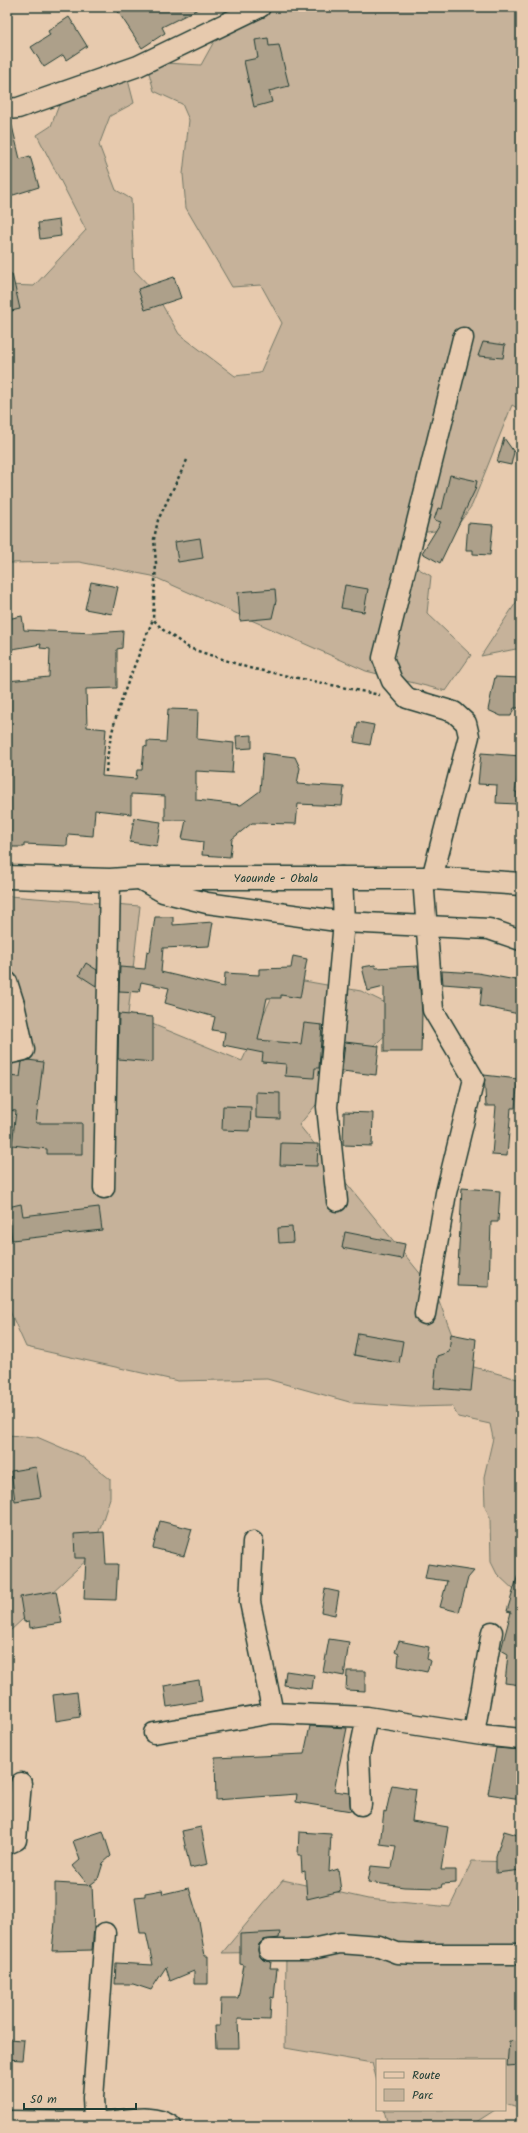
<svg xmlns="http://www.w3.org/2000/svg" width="528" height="2133" font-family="Kalam,sans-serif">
<rect width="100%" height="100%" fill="#e7caae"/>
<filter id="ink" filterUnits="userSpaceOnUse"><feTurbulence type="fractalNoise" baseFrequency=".025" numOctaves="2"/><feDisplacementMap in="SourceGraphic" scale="8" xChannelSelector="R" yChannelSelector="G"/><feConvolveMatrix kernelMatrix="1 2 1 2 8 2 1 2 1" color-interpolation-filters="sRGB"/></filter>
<g filter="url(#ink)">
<!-- green -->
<path fill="#c6b29a" stroke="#727867" d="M 233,7 L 521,7 L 521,410 L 512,405 L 472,505 L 456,528 L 420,533 L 407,562 L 431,576 L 427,613 L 471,655 L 446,691 L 366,671 L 152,576 L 79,562 L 7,563 L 7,285 L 34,286 L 86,230 L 37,135 L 51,126 L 62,97 L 127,76 L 134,103 L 110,116 L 99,145 L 116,190 L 131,199 L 134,270 L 154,291 L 179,334 L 235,376 L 260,373 L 282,323 L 261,285 L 232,287 L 186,208 L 183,174 L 189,120 L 182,104 L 154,91 L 146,62 L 201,65 Z
M 521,595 L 521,648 L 481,656 Z
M 9,896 L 140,906 L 128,1014 L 242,1061 L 281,977 L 361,991 L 408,1014 L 337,1080 L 299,1125 L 436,1293 L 463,1364 L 521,1380 L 521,1594 L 516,1592 L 497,1574 L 491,1562 L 490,1518 L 485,1506 L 484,1477 L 493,1438 L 490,1424 L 458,1417 L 452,1406 L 412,1407 L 353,1403 L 267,1379 L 178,1381 L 26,1347 L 7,1305 L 7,905 Z
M 7,1435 L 37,1437 L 81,1456 L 110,1479 L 110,1498 L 91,1556 L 10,1631 L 7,1631 Z
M 472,1861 L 521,1862 L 521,2108 L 505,2103 L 505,2060 L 377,2060 L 377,2081 L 372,2063 L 285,2048 L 286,1952 L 222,1953 L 283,1880 L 368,1899 L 450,1907 Z
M 384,2110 L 495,2110 L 470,2126 L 388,2126 Z"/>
<!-- building -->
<path fill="#ada08a" stroke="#1f3d34" d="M 115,7 L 202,7 L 162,27 L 165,33 L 142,48 Z
M 69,17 L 87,46 L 66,60 L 63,55 L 44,67 L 31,47 L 50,35 L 48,31 Z
M 268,38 L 269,46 L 279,45 L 289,86 L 269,91 L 272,102 L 254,107 L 244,61 L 258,58 L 255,40 Z
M 12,126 L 20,159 L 30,156 L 39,187 L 7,197 L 7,127 Z
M 59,220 L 61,236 L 40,239 L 38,223 Z
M 12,274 L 20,309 L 7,312 L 7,275 Z
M 174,277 L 181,298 L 145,310 L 138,289 Z
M 483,342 L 505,345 L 503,358 L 478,356 Z
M 504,438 L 514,452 L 511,465 L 497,462 Z
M 450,475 L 477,481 L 475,490 L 440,563 L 422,553 L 441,522 L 434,520 L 438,508 L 442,509 Z
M 468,523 L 493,525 L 490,555 L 473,554 L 473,550 L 466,550 Z
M 200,538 L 203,558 L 178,562 L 175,542 Z
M 91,582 L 118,587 L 112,614 L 85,609 Z
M 345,585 L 368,589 L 364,612 L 341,608 Z
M 275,589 L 276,601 L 272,618 L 240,621 L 238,592 Z
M 22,616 L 24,630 L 95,633 L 123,631 L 122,648 L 117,649 L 117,688 L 86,689 L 87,727 L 106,729 L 102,776 L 136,779 L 137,770 L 142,770 L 144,746 L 147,747 L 147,741 L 166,742 L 168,709 L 198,710 L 197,739 L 234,743 L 232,773 L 196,771 L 196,800 L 241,805 L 260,791 L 263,753 L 295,757 L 300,768 L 297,784 L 344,787 L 342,806 L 298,804 L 296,824 L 252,823 L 232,839 L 230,857 L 202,855 L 203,842 L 182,839 L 186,820 L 165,820 L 165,796 L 131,794 L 131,814 L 95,810 L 93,836 L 68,834 L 67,846 L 24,844 L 24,847 L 7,847 L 7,681 L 49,677 L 50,649 L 40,648 L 41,644 L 7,650 L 7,619 Z
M 495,677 L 521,678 L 520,708 L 514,708 L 511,716 L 501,716 L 488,710 Z
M 358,722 L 374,725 L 370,745 L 354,742 Z
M 252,735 L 252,748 L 237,749 L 236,736 Z
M 481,753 L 521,756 L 515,792 L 517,792 L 517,804 L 496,803 L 497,785 L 478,784 Z
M 134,818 L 161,822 L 157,846 L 130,842 Z
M 155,917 L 173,917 L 173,925 L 213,922 L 209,946 L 163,948 L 161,972 L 224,987 L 225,973 L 259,975 L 259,969 L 291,968 L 293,956 L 307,959 L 300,998 L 281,995 L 281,998 L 267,998 L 258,1040 L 301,1044 L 304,1023 L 322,1025 L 319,1068 L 315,1068 L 314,1078 L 285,1076 L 286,1064 L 262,1062 L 263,1053 L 223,1045 L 225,1032 L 212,1030 L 215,1017 L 165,1003 L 169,988 L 141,982 L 139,992 L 119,991 L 120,967 L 145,969 L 147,951 L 150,952 Z
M 86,963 L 97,970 L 96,986 L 79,975 Z
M 375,965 L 376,968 L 418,966 L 422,1012 L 421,1052 L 384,1052 L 384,987 L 368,991 L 362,967 Z
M 442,971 L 478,973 L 521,981 L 519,1014 L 480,1006 L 482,987 L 443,984 Z
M 119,1014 L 153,1017 L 153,1062 L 118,1059 Z
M 345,1042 L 379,1046 L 376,1075 L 342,1071 Z
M 28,1060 L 43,1062 L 36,1123 L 82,1123 L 82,1154 L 47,1154 L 47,1149 L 12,1145 L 16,1111 L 7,1110 L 7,1076 L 20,1077 L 22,1062 Z
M 484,1075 L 518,1079 L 515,1108 L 511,1108 L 507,1156 L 492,1155 L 496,1106 L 486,1106 Z
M 256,1092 L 280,1093 L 280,1119 L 256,1118 Z
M 223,1106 L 251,1107 L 250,1131 L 222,1130 Z
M 344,1112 L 373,1113 L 372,1146 L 343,1145 Z
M 281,1143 L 318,1144 L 317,1166 L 280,1165 Z
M 462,1188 L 500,1191 L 498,1222 L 491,1222 L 489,1287 L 457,1286 Z
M 21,1204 L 23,1216 L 99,1207 L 102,1230 L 12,1240 L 8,1207 Z
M 292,1227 L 293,1242 L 279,1243 L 278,1228 Z
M 345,1232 L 405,1244 L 402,1259 L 342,1248 Z
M 358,1333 L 403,1341 L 399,1363 L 354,1355 Z
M 451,1334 L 476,1339 L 471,1391 L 434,1388 L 437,1356 L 449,1352 Z
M 36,1467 L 41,1497 L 15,1501 L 11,1471 Z
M 160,1521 L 192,1529 L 184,1556 L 153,1548 Z
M 104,1532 L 106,1564 L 118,1564 L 116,1600 L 84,1599 L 86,1558 L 75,1558 L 74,1534 Z
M 428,1564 L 474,1571 L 468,1578 L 459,1612 L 440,1607 L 447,1581 L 425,1578 Z
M 518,1575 L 521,1575 L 521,1685 L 505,1683 L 508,1654 L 501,1650 L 511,1612 L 507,1611 Z
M 325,1589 L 339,1592 L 335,1615 L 321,1612 Z
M 56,1591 L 62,1623 L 30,1628 L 29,1621 L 24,1622 L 20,1597 Z
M 329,1639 L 349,1642 L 344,1676 L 323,1672 Z
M 399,1641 L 429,1647 L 427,1659 L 430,1661 L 427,1672 L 398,1666 L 399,1654 L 395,1652 Z
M 286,1671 L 314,1675 L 312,1689 L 284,1685 Z
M 347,1671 L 365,1671 L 365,1691 L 346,1690 Z
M 199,1680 L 202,1701 L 167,1707 L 164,1686 Z
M 77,1692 L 80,1717 L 56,1721 L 53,1695 Z
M 310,1726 L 347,1728 L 334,1791 L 349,1793 L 351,1811 L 296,1802 L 297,1794 L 216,1800 L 215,1758 L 304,1754 Z
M 496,1748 L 521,1750 L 521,1799 L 488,1794 Z
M 392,1785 L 416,1789 L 412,1821 L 448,1827 L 441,1870 L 456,1870 L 456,1883 L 442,1884 L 441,1888 L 404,1887 L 368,1882 L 371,1866 L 392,1868 L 396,1846 L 380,1844 L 384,1811 L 386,1812 Z
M 201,1827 L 208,1864 L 190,1868 L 182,1831 Z
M 103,1831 L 111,1856 L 103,1863 L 98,1879 L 90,1885 L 92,1885 L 94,1927 L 92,1950 L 52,1951 L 55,1922 L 55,1883 L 88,1885 L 73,1866 L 80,1860 L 73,1841 Z
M 504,1831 L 521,1836 L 521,1870 L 496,1873 L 496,1856 Z
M 299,1832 L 331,1834 L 329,1872 L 338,1869 L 341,1891 L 307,1899 L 305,1871 L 302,1872 L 301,1855 L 298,1855 Z
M 189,1888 L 199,1921 L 205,1956 L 208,1956 L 208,1984 L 194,1984 L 194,1971 L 170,1981 L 166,1967 L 151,1990 L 133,1984 L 115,1984 L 116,1963 L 153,1965 L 146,1933 L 140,1933 L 135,1897 L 145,1896 L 145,1893 L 162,1890 L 163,1894 Z
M 280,1932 L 279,1938 L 264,1940 L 259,1944 L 258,1950 L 259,1955 L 263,1960 L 271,1962 L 270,1968 L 277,1968 L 274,1998 L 271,1997 L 270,2020 L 238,2019 L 239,2048 L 216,2048 L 215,2026 L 220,2026 L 221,1998 L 238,1998 L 244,1965 L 240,1964 L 240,1934 Z
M 7,2039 L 24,2040 L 22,2060 L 7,2059 Z
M 509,2041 L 521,2042 L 521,2065 L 507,2066 Z"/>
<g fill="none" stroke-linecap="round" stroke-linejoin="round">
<!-- minor casing -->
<g stroke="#1f3d34" stroke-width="23">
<path id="minor" d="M 7,109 L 18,108 L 138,66 L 260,7
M 138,878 L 163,892 L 207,903 L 344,922 L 489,929 L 521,940
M 423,878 L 433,1010 L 474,1079 L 446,1193 L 425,1314
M 432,878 L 469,736 L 466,723 L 454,712 L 407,698 L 392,681 L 383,658 L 463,338
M 7,982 L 14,1004 L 24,1050 L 7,1054
M 104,1188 L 110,880
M 337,1201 L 327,1107 L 344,922 L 342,877
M 253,1542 L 250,1602 L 273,1713
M 154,1733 L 273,1713 L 367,1717 L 482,1735 L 521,1739
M 474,1733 L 492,1632
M 361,1805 L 359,1756 L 367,1717
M 7,1844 L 16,1840 L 21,1783
M 105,1933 L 93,2098 L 94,2117 L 100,2122 C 123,2122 151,2112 171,2126
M 269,1950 L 307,1950 L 340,1943 L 379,1946 L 397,1953 L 418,1954 L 521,1954
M 7,2121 L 100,2122"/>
</g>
<!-- highway casing -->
<g stroke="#1f3d34" stroke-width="25">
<g id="highway">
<path id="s1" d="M 7,877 L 110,880 L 138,878 L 432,878 L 521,884"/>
</g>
</g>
<!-- path -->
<path stroke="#1f3d34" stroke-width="2.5" stroke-dasharray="3 3" stroke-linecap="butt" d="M 187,460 L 158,520 L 154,539 L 156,563 L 153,619 L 162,629 L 189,648 L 249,668 L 380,695
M 106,772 C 109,719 134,669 153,619"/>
<!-- minor -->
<use href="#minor" stroke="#e7caae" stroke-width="20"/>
<!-- highway -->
<use href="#highway" stroke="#e7caae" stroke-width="22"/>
</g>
</g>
<g text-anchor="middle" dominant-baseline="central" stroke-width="3" stroke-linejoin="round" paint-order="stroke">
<!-- street labels -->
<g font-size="12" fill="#1f3d34" stroke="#e7caae">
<text stroke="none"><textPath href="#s1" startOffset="269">Yaounde - Obala</textPath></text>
</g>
</g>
<!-- margin -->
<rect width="528" height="2133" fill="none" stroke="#e7caae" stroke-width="24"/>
<rect x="12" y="12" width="504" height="2109" fill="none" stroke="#1f3d34" stroke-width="1.5" filter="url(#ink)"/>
<!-- legend -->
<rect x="376" y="2059" width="130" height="52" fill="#e7caae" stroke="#97927d"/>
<rect x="384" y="2072" width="20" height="6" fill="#e7caae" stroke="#97927d"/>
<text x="412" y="2079" font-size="12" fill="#1f3d34">Route</text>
<rect x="384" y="2089" width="20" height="12" fill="#c6b29a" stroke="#97927d"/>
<text x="412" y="2099" font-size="12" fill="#1f3d34">Parc</text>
<!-- scale -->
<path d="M24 2103v6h112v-6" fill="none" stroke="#1f3d34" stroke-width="2"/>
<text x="30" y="2103" font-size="12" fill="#1f3d34" stroke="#e7caae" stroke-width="3" paint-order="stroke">50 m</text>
</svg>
